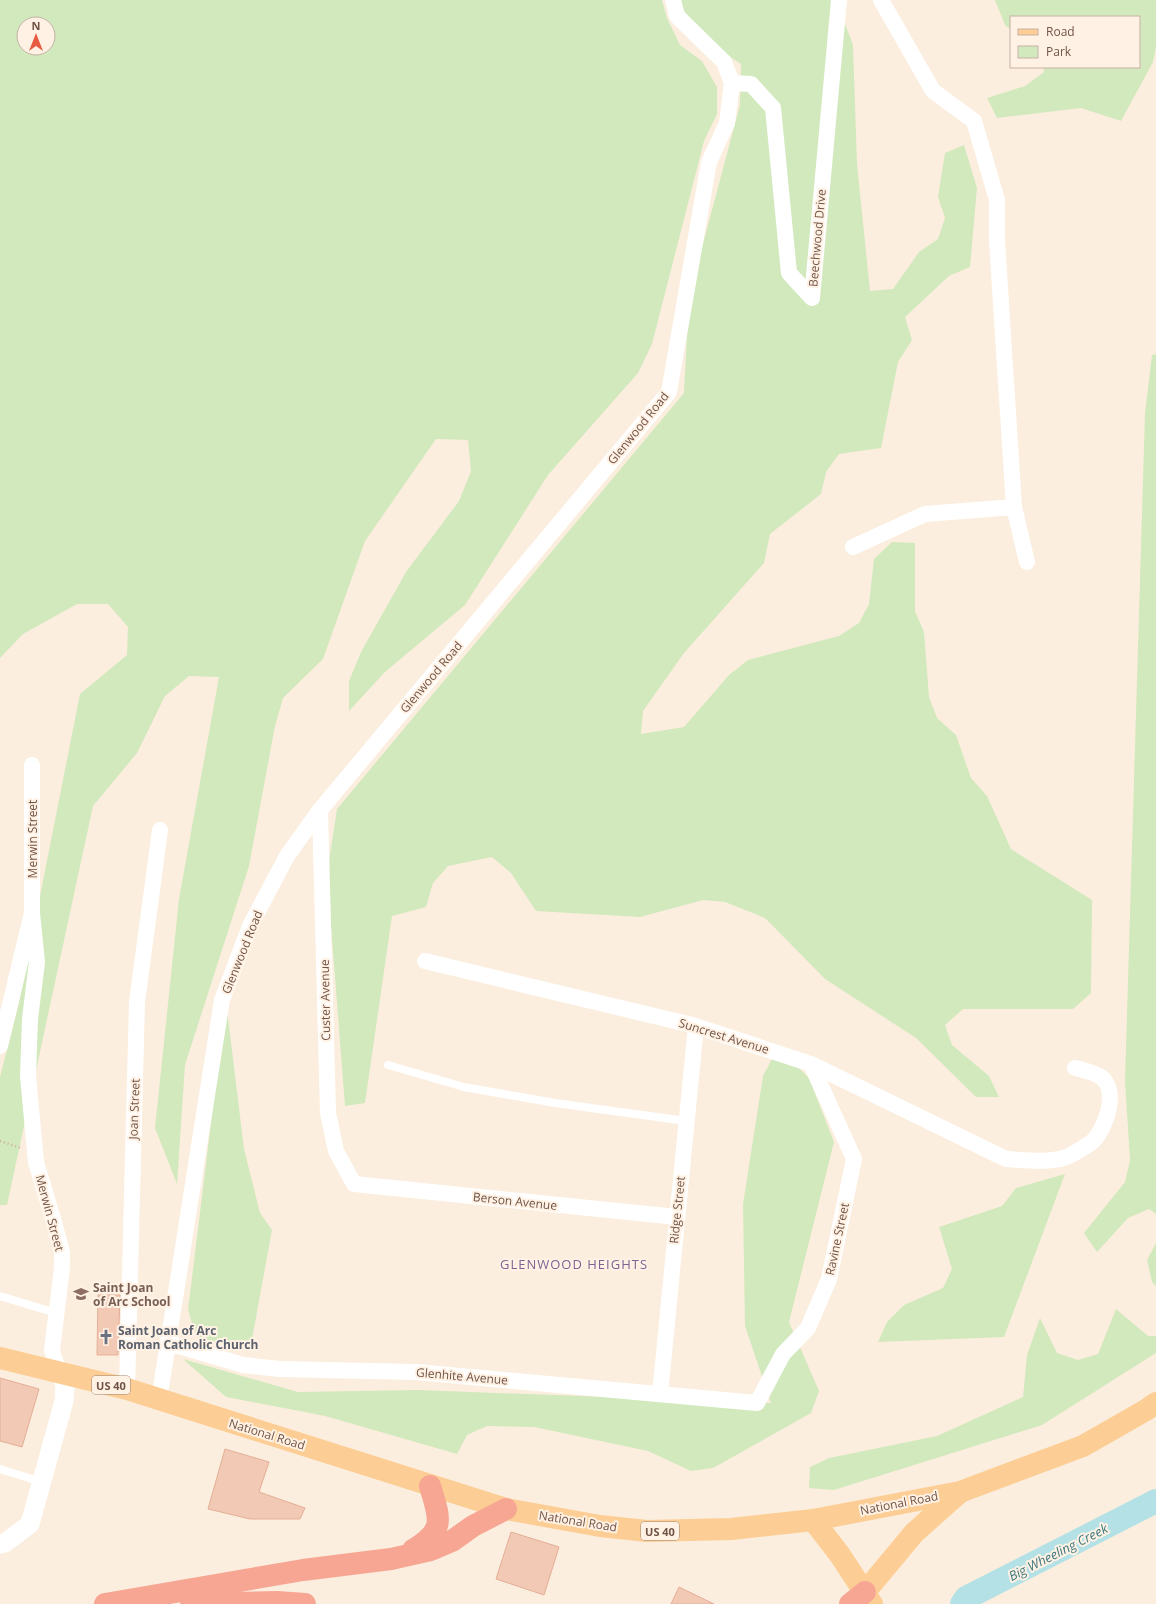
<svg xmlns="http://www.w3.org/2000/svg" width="1156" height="1604" font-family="'Open Sans',sans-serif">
<rect width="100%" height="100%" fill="#fceede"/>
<!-- green -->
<path fill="#d2e9bd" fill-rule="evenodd" d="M 0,0 L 662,0 L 667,18 L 680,45 L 702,61 L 717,87 L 717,114 L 704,141 L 652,344 L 638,373 L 548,475 L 465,605 L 385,672 L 349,711 L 349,681 L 361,652 L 406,572 L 459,501 L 471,471 L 468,440 L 436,439 L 365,541 L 323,659 L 283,698 L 275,726 L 249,866 L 185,1065 L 177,1184 L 155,1128 L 179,899 L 219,677 L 189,676 L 165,696 L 137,753 L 93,806 L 7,1205 L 0,1205 L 0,1077 L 18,1007 L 80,694 L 127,655 L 128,627 L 108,604 L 77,604 L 23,634 L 0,658 ZM 24,24 L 48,24 L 48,48 L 24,48 Z
M 679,0 L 836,0 L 853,45 L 857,164 L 870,291 L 893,289 L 919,252 L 938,239 L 945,218 L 938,197 L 945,153 L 964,145 L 977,188 L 970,267 L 949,276 L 905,317 L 912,340 L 898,362 L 881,448 L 839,454 L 826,472 L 821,494 L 770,534 L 764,563 L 684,653 L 643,711 L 641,734 L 684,727 L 729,675 L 748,660 L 839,636 L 859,623 L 869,604 L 874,559 L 892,542 L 915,543 L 915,611 L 924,632 L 929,697 L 937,718 L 956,735 L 971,778 L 987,796 L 1011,849 L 1092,900 L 1091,993 L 1073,1009 L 963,1009 L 945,1025 L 952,1045 L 989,1076 L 999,1097 L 976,1097 L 916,1038 L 825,979 L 765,918 L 725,902 L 703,900 L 640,917 L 536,911 L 511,873 L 492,857 L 448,866 L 433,883 L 426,907 L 392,916 L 365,1103 L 345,1106 L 327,874 L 337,809 L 684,393 L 689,296 L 740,105 L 741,64 L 710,44 L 680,6 Z
M 995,0 L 1156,0 L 1156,47 L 1153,62 L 1121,121 L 1081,108 L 997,118 L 987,98 L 1025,86 L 1044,72 L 1043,67 L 1139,67 L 1139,17 L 1011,17 L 1011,30 L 1005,25 Z
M 1156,354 L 1156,1214 L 1149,1209 L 1128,1218 L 1097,1252 L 1084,1233 L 1125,1182 L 1130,1160 L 1125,1081 L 1145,413 L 1152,355 Z
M 226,1001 L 244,1149 L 260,1213 L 272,1230 L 250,1350 L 196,1337 L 188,1310 Z
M 773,1057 L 794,1063 L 809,1078 L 834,1142 L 789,1322 L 819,1391 L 811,1413 L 713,1468 L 691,1471 L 648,1451 L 534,1427 L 487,1426 L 467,1435 L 457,1454 L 325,1416 L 226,1397 L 183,1359 L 298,1392 L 418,1390 L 771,1403 L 745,1326 L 743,1204 L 763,1076 Z
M 1065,1174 L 1004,1337 L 878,1342 L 887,1322 L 904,1305 L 943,1288 L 952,1269 L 939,1227 L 1002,1206 L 1016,1188 Z
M 1156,1243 L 1156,1286 L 1152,1282 L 1147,1260 Z
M 1116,1309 L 1148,1336 L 1156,1336 L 1156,1353 L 1042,1425 L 834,1490 L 809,1488 L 810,1467 L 829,1458 L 937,1436 L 1023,1397 L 1027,1355 L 1040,1318 L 1057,1353 L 1078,1360 L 1098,1354 Z"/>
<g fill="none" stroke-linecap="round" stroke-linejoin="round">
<!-- river -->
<path stroke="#b3e1e5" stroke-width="24" d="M 962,1604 L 966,1598 L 1156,1501"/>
</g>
<!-- building -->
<path fill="#f1c9b5" stroke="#e4ae96" d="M 98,1295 L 120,1295 L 118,1355 L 97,1355 Z
M 0,1378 L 39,1389 L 22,1447 L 0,1441 Z
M 225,1449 L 269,1462 L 259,1492 L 305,1508 L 300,1519 L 250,1519 L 208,1509 Z
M 511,1532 L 559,1547 L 544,1595 L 496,1579 Z
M 679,1587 L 714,1604 L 671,1604 Z"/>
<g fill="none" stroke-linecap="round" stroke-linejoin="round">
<!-- path -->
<path stroke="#d5ac99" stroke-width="2.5" stroke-dasharray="1 3" stroke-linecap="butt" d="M 0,1141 L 21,1148"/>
<!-- service -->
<path stroke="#fff" stroke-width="8" d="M 388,1065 L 464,1087 L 555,1103 L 686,1121
M 0,1296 L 56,1313
M 0,1469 L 42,1482"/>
<!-- minor -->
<path stroke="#fff" stroke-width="16" d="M 881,0 L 933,91 L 974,121 L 997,200 L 997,241 L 1014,507 L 1027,562
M 732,83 L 751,84 L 773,108 L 789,273 L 812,298 L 839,0
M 853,547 L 925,514 L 1014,507
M 320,810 L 328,1113 L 336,1151 L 354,1184 L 677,1217
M 32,913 L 37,962 L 30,1019 L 28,1076 L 36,1162 L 54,1222 L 62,1252 L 62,1268 L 52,1350 L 55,1361 L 62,1374
M 425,961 L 696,1026 L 811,1064 L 1006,1159 C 1024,1160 1046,1163 1064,1158 C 1070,1156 1089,1145 1093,1141 C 1106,1128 1119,1090 1101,1077 C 1094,1072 1083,1070 1075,1068
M 0,1046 L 32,913 L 32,765
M 169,1343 L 243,1365 L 280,1369 L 416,1372 L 757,1403 L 783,1354 L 808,1328 L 829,1279 L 854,1159 L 811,1064
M 127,1389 L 137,1002 L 160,830
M 660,1394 L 696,1026
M 159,1400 L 222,1000 L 250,926 L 287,856 L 320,810 L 669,392 L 709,162 L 727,123 L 732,83 L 724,62 L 677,16 L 673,0"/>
<!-- tertiary -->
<path stroke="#fff" stroke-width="19" d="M 0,1544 L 5,1543 L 30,1524 L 64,1401 L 65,1387 L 62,1374"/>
<!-- primary -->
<path stroke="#fcce95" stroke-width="22" d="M 0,1358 L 127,1389 L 506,1509 L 600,1526 L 647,1531 L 731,1529 L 813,1520 L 960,1492 L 1083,1446 L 1146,1410 L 1156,1403
M 813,1520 L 840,1555 L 872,1604
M 865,1592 L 914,1533 L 960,1492"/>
<!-- motorway -->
<path stroke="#f7a693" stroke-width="22" d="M 413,1550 C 446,1530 440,1519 430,1486
M 105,1604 L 303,1570 L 391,1559 L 431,1550 L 452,1541 L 473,1526 L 506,1509
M 191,1604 L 277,1602 L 305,1604
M 850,1604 L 865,1592"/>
</g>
<!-- icons -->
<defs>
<g id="school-bare" transform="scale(1.2)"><path d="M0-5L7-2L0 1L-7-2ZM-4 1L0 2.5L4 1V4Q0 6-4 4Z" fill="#8d6e63" stroke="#fff2e4" stroke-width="2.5" paint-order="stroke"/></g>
<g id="church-bare" transform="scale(1.2)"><path d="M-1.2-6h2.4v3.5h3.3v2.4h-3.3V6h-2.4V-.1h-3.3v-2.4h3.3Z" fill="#6b7280" stroke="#fff2e4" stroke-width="2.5" paint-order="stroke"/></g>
</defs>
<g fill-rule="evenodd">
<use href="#school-bare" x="81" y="1294"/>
<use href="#church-bare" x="106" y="1337"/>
</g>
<g text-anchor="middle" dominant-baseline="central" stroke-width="4" stroke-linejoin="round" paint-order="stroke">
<!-- shield labels -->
<g fill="#fff2e4" stroke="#9c8375" stroke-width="1">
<rect x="92" y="1376" width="38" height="18" rx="3"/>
<rect x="641" y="1522" width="38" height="18" rx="3"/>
</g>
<g font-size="11" font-weight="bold" fill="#715346">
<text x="111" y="1385">US 40</text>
<text x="660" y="1531">US 40</text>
</g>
<!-- street labels -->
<g font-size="12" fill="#715346" stroke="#fff2e4">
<text transform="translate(817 238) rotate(-85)">Beechwood Drive</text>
<text transform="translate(638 428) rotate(-51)">Glenwood Road</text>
<text transform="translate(431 677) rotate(-50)">Glenwood Road</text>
<text transform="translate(32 839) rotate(-90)">Merwin Street</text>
<text transform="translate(242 952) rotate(-68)">Glenwood Road</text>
<text transform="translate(325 1000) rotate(-91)">Custer Avenue</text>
<text transform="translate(724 1036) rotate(17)">Suncrest Avenue</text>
<text transform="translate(134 1109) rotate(-88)">Joan Street</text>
<text transform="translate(515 1201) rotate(6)">Berson Avenue</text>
<text transform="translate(677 1210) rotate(-84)">Ridge Street</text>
<text transform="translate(50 1213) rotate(75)">Merwin Street</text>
<text transform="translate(837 1239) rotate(-78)">Ravine Street</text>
<text transform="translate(462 1376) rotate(5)">Glenhite Avenue</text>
<text transform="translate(267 1434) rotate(17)">National Road</text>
<text transform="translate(899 1503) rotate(-11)">National Road</text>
<text transform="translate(578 1521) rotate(9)">National Road</text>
</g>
<!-- education labels -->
<g font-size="12" font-weight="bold" fill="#785e54" stroke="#fff2e4" text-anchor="start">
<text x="93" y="1287">Saint Joan<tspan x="93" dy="14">of Arc School</tspan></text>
</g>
<!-- worship labels -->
<g font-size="12" font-weight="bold" fill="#5b616d" stroke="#fff2e4" text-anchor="start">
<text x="118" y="1330">Saint Joan of Arc<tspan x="118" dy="14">Roman Catholic Church</tspan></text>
</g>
<!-- neighbourhood labels -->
<g font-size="13" letter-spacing="1" fill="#806295" stroke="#fff2e4">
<text x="574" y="1264">GLENWOOD HEIGHTS</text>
</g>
<!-- water labels -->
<g font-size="13" font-style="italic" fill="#3e787f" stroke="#fff2e4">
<text transform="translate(1058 1552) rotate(-27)">Big Wheeling Creek</text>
</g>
</g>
<!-- legend -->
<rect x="1010" y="16" width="130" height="52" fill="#fff2e4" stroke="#c6b2a5"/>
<rect x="1018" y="29" width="20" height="6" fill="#fcce95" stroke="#c6b2a5"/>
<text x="1046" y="36" font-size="12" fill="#715346">Road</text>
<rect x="1018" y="46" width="20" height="12" fill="#d2e9bd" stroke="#c6b2a5"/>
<text x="1046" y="56" font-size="12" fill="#715346">Park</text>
<!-- north arrow -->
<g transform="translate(36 36)"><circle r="19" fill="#fff2e4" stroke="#c6b2a5"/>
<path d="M0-3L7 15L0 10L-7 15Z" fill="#e85a41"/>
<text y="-6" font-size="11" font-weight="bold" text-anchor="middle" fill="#715346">N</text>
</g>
</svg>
